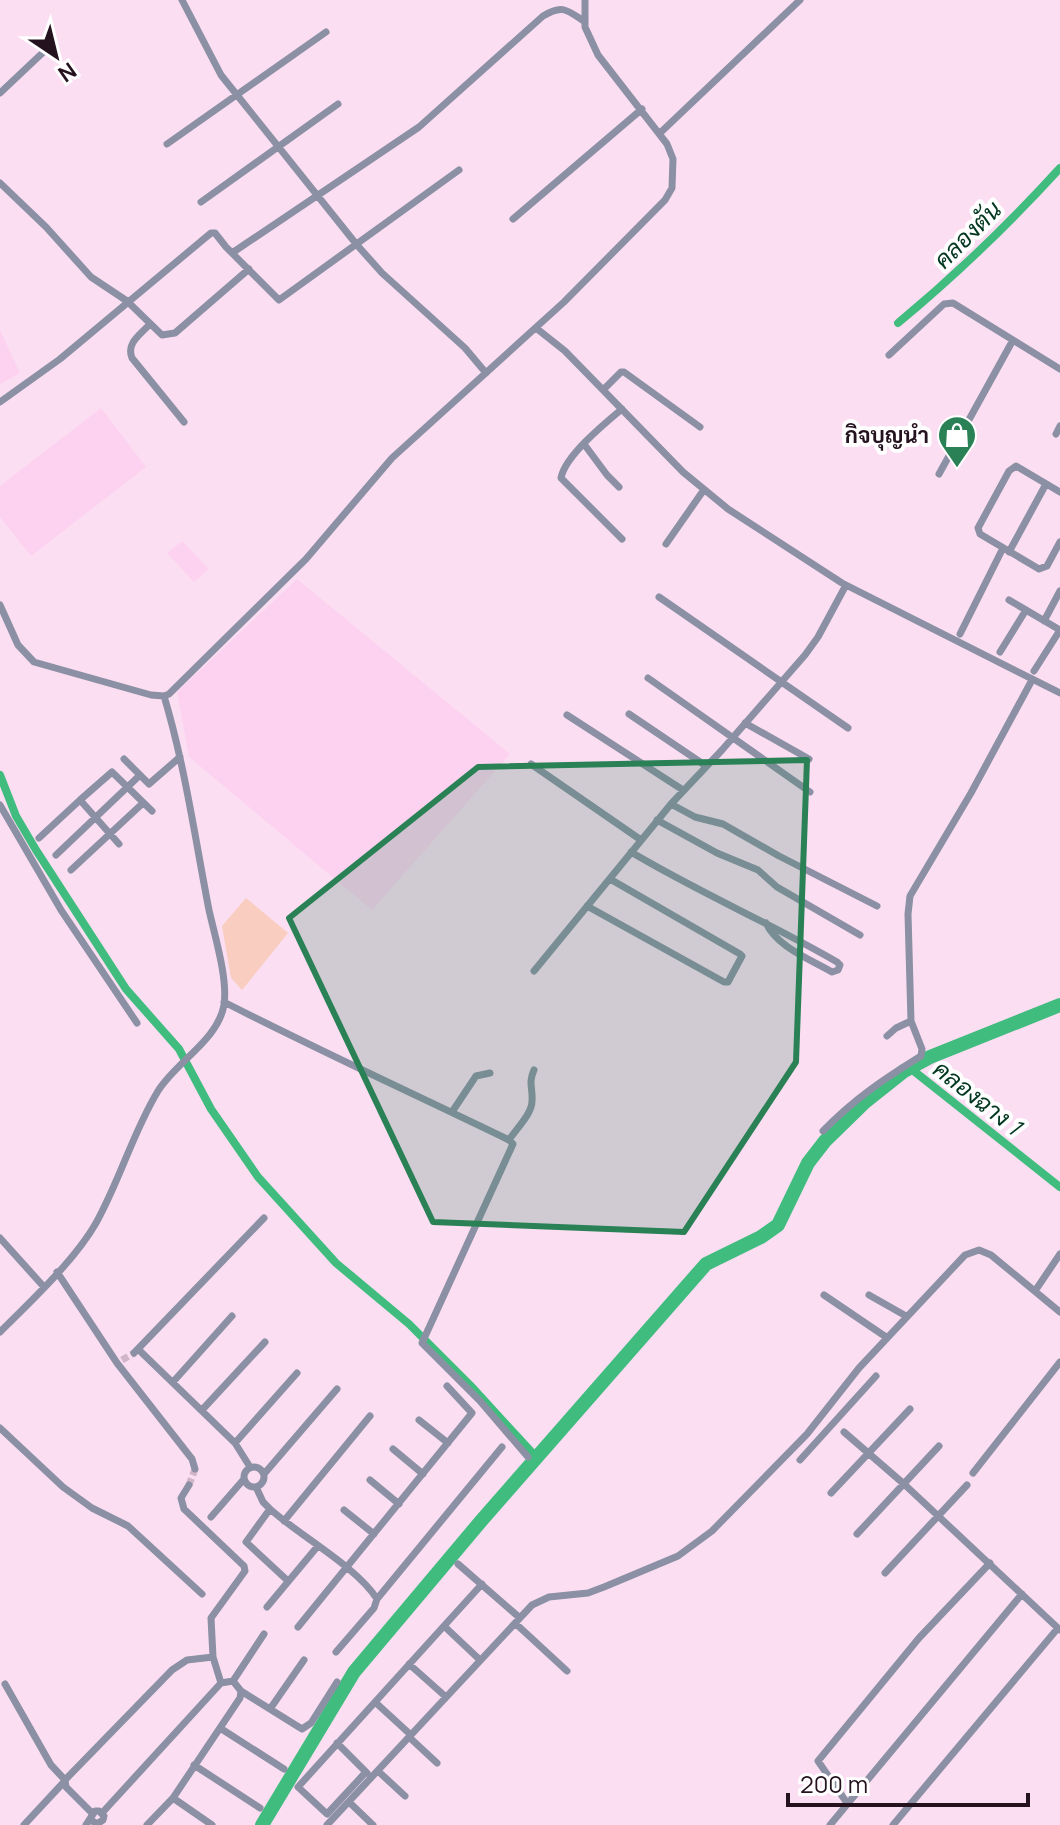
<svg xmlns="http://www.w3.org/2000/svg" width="1060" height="1825" font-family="Manrope,Sarabun,sans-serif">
<rect width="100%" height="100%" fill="#fbdef2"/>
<!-- built -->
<path fill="#fdd2f0" d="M 0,330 L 20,373 L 0,384 Z
M 101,408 L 146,467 L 31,556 L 0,517 L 0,486 Z
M 182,541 L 209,569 L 194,582 L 167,553 Z
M 297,579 L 510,754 L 372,910 L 189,757 L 177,692 Z"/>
<!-- green -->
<path fill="#f9cdc0" d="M 246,898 L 288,933 L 242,990 L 231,978 L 222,926 Z"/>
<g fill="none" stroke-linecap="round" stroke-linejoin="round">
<!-- canal -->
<path stroke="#40bc7e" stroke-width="8" d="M 898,323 C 956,275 1009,224 1060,168
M 0,775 L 16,816 L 36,850 L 126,989 L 179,1049 L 211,1109 L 258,1177 L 336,1263 L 409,1324 L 470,1385 L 537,1458
M 910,1068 L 1060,1187"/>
<!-- river -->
<path stroke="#40bc7e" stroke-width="14" d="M 262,1825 L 354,1672 L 481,1521 L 706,1264 L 761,1237 L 778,1225 L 808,1163 L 825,1141 L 865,1102 L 904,1071 L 930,1057 L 1060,1005"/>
<!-- street-tunnel -->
<path stroke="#d0b5c8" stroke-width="7" stroke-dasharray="7 3.5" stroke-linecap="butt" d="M 122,1360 L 134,1353
M 189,1485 L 195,1469"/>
<!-- street -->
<path stroke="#8c90a4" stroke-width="7" d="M 182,0 L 221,75 L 357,245 L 382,273 L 465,348 L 486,373
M 0,93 L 53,43
M 660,133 L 800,0
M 167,144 L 326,32
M 0,183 L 46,227 L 91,277 L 127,301 L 162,335 L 175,333 L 249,269
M 201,202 L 338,104
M 513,219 L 642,109
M 232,253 L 419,127 L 543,16 C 563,4 567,10 585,22
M 150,324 C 140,335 126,343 132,358 L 184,422
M 536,328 L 565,351 L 683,472 L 728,509 L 842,583 L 1060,693
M 889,355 L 944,304 L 953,303 L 1060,369
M 604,389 L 621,372 L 624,372 L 700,427
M 0,402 L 60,359 L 211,233 L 215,233 L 226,247 L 279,300 L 459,170
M 622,409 C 604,424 565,456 561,478 L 622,539
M 1056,434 L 1060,426
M 584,444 L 607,475 L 619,487
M 939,474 L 1013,340
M 1060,492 L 1016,466 L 1009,471 L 978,528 L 980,534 L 1039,569 L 1047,566 L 1060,542
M 666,544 L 703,491
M 1009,552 L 1046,484
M 659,597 L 848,728
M 1009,600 L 1060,630
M 0,605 L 18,645 L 34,662 L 151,695 L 164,696 L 169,694 L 306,559 L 392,458 L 564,302 L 665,200 L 672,188 L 673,159 L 667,144 L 598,55 L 585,27 L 585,0
M 1044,621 L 1060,591
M 960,634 L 1003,548
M 1000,652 L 1026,610
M 1034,671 L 1060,630
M 648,678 L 810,792
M 629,714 L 706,766
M 567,715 L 683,790
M 745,723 L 809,759
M 124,759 L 149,784 L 180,757
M 531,764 L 641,840
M 671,804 L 695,817 L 723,824 L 779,856 L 877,906
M 0,805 L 61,910 L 137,1023
M 657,820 L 717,853 L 758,870 L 777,887 L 860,935
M 39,838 L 80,800
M 119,844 L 80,800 L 112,772 L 152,811
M 631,852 C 698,892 770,923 837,962 L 840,965 L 838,970 L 832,972 C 810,959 777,947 766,923
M 56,855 L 139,776
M 71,870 L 143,803
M 587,906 L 724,982 L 728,982 L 742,956 L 740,954 L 610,879
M 534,971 L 671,804 L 722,750 L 805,655 L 818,637 L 846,585
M 224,1002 C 318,1050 414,1094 509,1140 L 513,1144 L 422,1343 L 480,1401 L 528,1457
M 887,1036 L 896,1028 L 911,1021 L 908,914 L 910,896 L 971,793 L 1032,680
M 452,1112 L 476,1076 L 490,1073
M 823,1131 C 854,1099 884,1079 921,1056 L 922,1049 L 911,1021
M 509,1140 C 516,1129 532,1114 532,1101 C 533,1088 528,1083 534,1070
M 0,1238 L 44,1287
M 57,1272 L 117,1363 L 192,1459 L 195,1469
M 1035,1291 L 1060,1254
M 824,1295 L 886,1337
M 869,1295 L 906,1316
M 0,1332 C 31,1301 75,1260 96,1223 C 120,1180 133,1132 158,1091 C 176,1062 218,1040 224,1005 C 228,979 215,937 209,910 C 195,838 185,766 164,696
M 139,1350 L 235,1443 L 250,1467
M 134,1353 L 264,1218
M 173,1382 L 232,1316
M 202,1410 L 265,1342
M 419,1420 L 448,1443
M 0,1428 L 63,1487 L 92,1508 L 128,1526 L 202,1594
M 844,1432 L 904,1484 L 1060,1630
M 235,1443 L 297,1373
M 393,1449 L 423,1474
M 800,1460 L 876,1376
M244 1477a10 10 0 1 1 20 0a10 10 0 1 1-20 0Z
M 973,1473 L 1060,1362
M 264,1474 L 337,1389
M 370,1480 L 399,1504
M 189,1485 L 181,1498 L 184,1509 L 244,1566 L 245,1571 L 211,1618 L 213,1657 L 221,1683
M 256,1487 L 263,1502 L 270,1509 C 300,1536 357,1567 377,1599 L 374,1608 L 336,1652
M 831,1493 L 910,1409
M 270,1509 L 246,1542 L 288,1581
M 344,1510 L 374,1534
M 211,1517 L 244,1479
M 284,1521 L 370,1416
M 857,1534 L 939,1446
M 458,1564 L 520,1618
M 885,1573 L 967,1485
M 377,1599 L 502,1447
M 267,1607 L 317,1547
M 515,1623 L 567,1671
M 444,1626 L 480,1660
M 298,1627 L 472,1413 L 447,1386
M 409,1664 L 446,1697
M 233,1681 L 264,1634
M 5,1684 L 51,1765 L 65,1780
M 241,1691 L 302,1729 L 311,1723 L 337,1682
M 375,1702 L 411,1735
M 270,1709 L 304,1660
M 220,1728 L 284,1769
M 409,1737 L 437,1763
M 337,1743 L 367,1773
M 194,1765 L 260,1808
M 378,1771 L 405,1796
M 366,1772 L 327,1814 L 298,1787 L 482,1584
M 349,1802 L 373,1825
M 847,1803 L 818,1761 L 919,1638 L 990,1563
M 92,1813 L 66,1787 L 65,1780 L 172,1670 L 187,1660 L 213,1657
M 102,1813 L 221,1683 L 233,1681 L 241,1691 L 240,1698 L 173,1798
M 24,1825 L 63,1783
M 86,1825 L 95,1811 L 99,1811 L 104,1816 L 103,1820 L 97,1824 L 91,1820
M 147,1825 L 173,1798 L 212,1825
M 327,1825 L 532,1605 L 549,1597 L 588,1593 L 604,1587 L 678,1556 L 712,1531 L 807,1434 L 859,1368 L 965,1255 L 979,1250 L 991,1255 L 1060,1312
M 830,1825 L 1022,1594
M 893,1825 L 1058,1628"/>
</g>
<!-- marked area -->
<path fill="#2a8156" fill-opacity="0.2" stroke="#2a8156" stroke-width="6" stroke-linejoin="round" d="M 807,760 L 796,1062 L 684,1232 L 433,1222 L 289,918 L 478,767 Z"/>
<!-- icons -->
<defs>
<g id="shop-pin" transform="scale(2)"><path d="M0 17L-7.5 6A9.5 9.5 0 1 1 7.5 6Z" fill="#2a8156" stroke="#fff"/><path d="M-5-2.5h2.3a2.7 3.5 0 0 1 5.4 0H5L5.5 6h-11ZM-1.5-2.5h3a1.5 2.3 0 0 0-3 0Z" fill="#fff"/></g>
</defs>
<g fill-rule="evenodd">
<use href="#shop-pin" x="957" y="435"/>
</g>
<g text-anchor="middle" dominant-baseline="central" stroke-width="8" stroke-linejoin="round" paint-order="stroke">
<!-- poi labels -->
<g font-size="22" font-weight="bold" fill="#24131f" stroke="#fff" text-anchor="end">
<text x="929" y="435">กิจบุญนำ</text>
</g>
<!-- water labels -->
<g font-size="24" font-style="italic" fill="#01371f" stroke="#fff">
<text transform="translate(967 234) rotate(-45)">คลองตัน</text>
<text transform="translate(978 1097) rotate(38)">คลองฉาง 1</text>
</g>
</g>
<!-- north arrow -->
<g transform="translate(56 56) rotate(145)" stroke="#ffffff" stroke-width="6" paint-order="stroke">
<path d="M0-6L14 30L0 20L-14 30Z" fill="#24131f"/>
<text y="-12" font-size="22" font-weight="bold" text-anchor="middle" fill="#24131f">N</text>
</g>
<!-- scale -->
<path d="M788 1793v12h240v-12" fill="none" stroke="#24131f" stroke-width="4"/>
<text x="800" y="1793" font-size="24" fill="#24131f" stroke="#ffffff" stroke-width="6" paint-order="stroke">200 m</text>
</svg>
